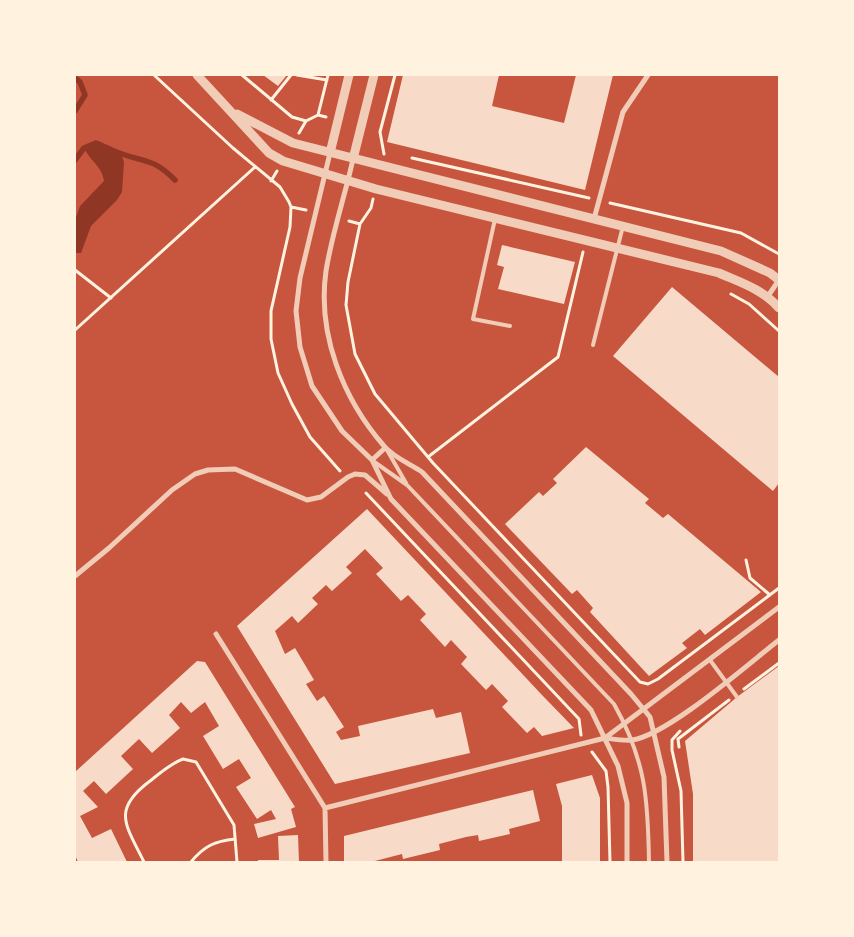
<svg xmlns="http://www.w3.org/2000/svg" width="854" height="937" font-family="Karla,sans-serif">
<rect width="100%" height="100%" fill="#c8553d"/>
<!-- water -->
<path fill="#8f3625" d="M 96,143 L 121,154 L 124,162 L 122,192 L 117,200 L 91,226 L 81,253 L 75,253 L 75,220 L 80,206 L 104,181 C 102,166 90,161 84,148 Z"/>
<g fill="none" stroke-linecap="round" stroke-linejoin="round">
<!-- stream -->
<path stroke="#8f3625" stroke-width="5.5" d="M 75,78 L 80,82 L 85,95 L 75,111
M 75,160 L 84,148 L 96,143 C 105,146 113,152 122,154 C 148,163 154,159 175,180"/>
</g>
<!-- building -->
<path fill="#f7dbc8" d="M 263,75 L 287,75 L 278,86 Z
M 403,75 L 499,75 L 492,106 L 564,123 L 576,75 L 613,75 L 585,190 L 387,142 Z
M 502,245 L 575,262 L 564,304 L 498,289 L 504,267 L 497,265 Z
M 672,287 L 779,377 L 779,483 L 773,491 L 613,356 Z
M 586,447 L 649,499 L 645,503 L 663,518 L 668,514 L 761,592 L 705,635 L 700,629 L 682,643 L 687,648 L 649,676 L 590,612 L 593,608 L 577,590 L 572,594 L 505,524 L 539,492 L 543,496 L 557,483 L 553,479 Z
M 367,509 L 542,695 L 574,728 L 542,736 L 534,727 L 527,733 L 502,707 L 508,701 L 492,684 L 486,690 L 461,664 L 467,657 L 451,640 L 445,647 L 420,620 L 426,614 L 408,595 L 401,601 L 376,574 L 383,568 L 365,549 L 346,567 L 352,573 L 332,591 L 326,585 L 312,598 L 318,604 L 298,623 L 292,616 L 275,631 L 285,654 L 295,648 L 314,680 L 306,684 L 317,701 L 324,696 L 344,727 L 336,732 L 341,740 L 360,736 L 358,726 L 433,709 L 436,718 L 461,712 L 470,753 L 335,784 L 237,626 Z
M 197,661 L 205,662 L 295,807 L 291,809 L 296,827 L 258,838 L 254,824 L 276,819 L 271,810 L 257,819 L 236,787 L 251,778 L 239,759 L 223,769 L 203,736 L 219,726 L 205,702 L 191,713 L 181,702 L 169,715 L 180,728 L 152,753 L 139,739 L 121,756 L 133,769 L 106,794 L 94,781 L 83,791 L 98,807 L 80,816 L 92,838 L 111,829 L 127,862 L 78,862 L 75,855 L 75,772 Z
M 779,666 L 779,862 L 693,862 L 693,794 L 685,741 L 737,697 Z
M 592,775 L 600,798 L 600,862 L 562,862 L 562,806 L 556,784 Z
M 533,790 L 540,821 L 509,829 L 510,834 L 479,841 L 478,835 L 466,837 L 439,844 L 440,850 L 403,859 L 402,854 L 371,862 L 344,862 L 344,836 Z
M 298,835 L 299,862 L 258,862 L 258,860 L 279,860 L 278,836 Z"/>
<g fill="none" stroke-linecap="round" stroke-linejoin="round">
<!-- path -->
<path stroke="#fff3e0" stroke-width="3" d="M 154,75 L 233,148 L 280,187 L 289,202 L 291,207 L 290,227 L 271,311 L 271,339 L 278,373 L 292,404 L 310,437 L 340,471
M 242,75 L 292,117 L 306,121 L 318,115 L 326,117
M 297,75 L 327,80
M 271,100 L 291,75
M 318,115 L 328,75
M 299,133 L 306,121
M 384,154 L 380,132 L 395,75
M 412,158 L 589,198
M 271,181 L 277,171
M 373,199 L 371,208 L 360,224 L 348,282 L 346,305 L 355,354 L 375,394 L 433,463 L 640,682 L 648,684 L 658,679 L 779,588
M 610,203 L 741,233 L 779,254
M 291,207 L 306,210
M 349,221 L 360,224
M 75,270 L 111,298
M 731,294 L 749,304 L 779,331
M 75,330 L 255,167
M 428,457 L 558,357 L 583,252
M 366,493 L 579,719 L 581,735
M 746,560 L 750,578 L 770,595
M 744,689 L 779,663
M 680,731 L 672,740 L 672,750 L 681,791 L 683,862
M 679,747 L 678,739 L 729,700
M 592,752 L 606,771 L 608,787 L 610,862
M 144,862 C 126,825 111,810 150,781 C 160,773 170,764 183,759 L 196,762 L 234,825 L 237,862
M 191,862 C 204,846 215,841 235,839"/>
<!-- service -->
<path stroke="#f1ccb7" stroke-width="4" d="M 495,219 L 473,319 L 510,326
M 593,345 L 623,226
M 387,450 L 406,483
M 373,461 L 407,485 L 614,704 C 646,761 648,799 649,862
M 710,660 L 737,697"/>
<!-- minor -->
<path stroke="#f1ccb7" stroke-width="5" d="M 330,153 L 300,278 L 296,311 L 300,347 L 312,386 L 342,431 L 372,460 L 391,499 L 591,710 L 618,766 L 627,803 L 627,862
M 353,159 C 345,196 332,233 326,271 C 317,334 343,399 384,446 C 393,457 410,464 422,472 L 631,694 L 650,717 L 664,777 L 667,862
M 594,219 L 623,112 L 648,75
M 768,296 L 779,280
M 372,460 L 385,448
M 75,576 L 109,548 L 172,490 L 195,474 L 208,470 L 235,469 L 307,500 L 321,497 L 348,477 L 355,474 L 365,475 L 387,494
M 216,634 L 325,808 L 326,862
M 605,738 L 779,607
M 325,808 L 605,738 C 613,739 624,741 632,740 C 668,735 748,664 779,640"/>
<!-- tertiary -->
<path stroke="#f1ccb7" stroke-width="9" d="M 197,75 L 269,153 L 283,161 L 376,189 L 719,273 C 742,283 762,289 779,308
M 237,114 L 293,143 L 721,251 L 770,273 L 779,280
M 330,153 L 349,75
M 353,159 L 374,75"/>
</g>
<!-- border -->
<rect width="854" height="937" fill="none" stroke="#fff3e0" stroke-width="152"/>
</svg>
